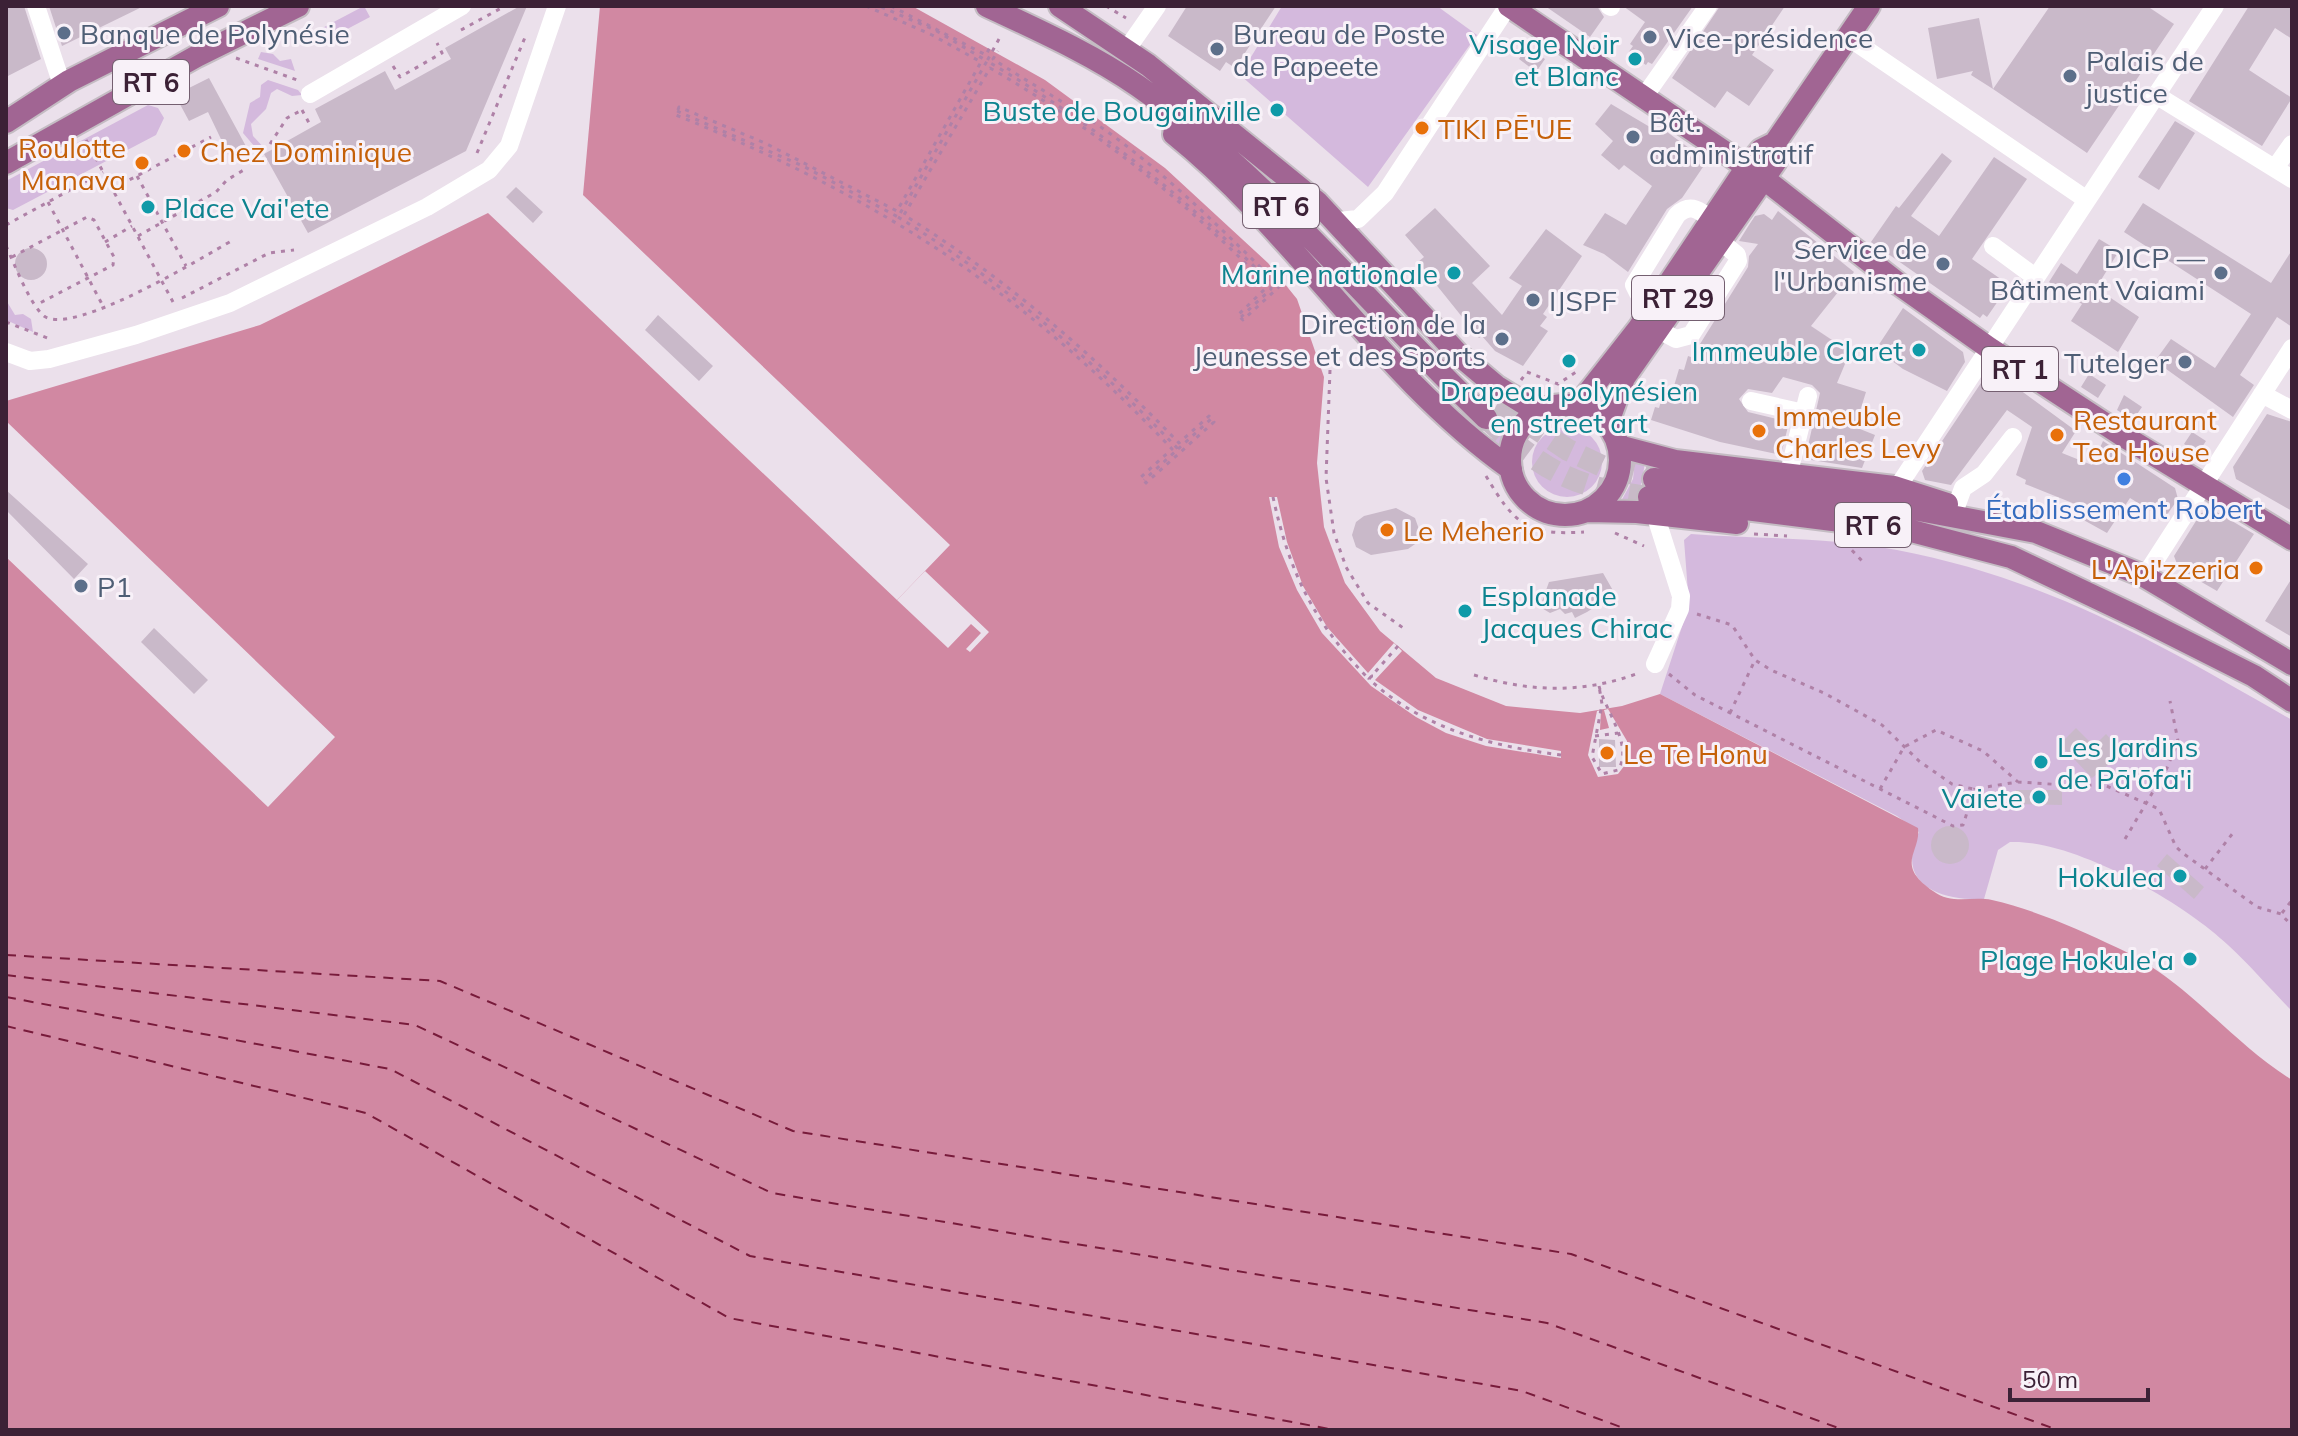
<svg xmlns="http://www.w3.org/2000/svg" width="2298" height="1436" font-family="Mulish,sans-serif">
<rect width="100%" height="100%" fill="#ebe0eb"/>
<!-- green -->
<path fill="#d4b9dd" d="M 364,6 L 370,17 L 315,46 L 309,35 Z
M 1282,6 L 1437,6 L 1477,35 L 1368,187 L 1240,75 Z
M 261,52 L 273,54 L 280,61 L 291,59 L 295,71 L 258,59 Z
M 268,80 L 298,90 L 302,95 L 292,96 L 277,89 L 271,93 L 266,109 L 251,124 L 253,136 L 266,150 L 260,153 L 243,133 L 250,103 L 260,97 L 261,85 Z
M 148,105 L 158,108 L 164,118 L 156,135 L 13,210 L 6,208 L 6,181 Z
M 6,300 L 15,315 L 23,314 L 31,319 L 33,332 L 6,320 Z
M 1512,405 L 1519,412 L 1503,435 L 1499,448 L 1490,444 L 1500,419 Z
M1532 462a35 35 0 1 1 70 0a35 35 0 1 1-70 0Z
M 1635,460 L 1645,462 L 1642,482 L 1630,507 L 1619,505 L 1633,479 Z
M 1691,534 C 1759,539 1830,537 1897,550 C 2049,579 2161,645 2292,720 L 2292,1011 C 2270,989 2250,965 2228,945 C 2183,902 2073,839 2010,842 L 1998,850 L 1984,899 C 1941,901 1894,885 1919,832 L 1897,816 L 1660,694 L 1689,605 L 1684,540 Z"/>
<!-- water -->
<path fill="#d188a2" d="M 600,6 L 912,6 L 1045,80 L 1165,168 L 1268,263 L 1297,299 L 1324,377 L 1317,463 L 1324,527 L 1345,583 L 1380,631 L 1436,678 L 1506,706 L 1580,713 L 1622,706 L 1660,694 L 1918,828 C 1921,853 1894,864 1933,891 C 1951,905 1971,896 1992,900 C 2035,910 2078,929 2118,948 C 2190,982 2227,1039 2292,1080 L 2292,1430 L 6,1430 L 6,557 L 268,807 L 335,737 L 6,421 L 6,401 L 260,325 L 488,213 L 897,600 L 950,545 L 583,195 Z"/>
<!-- pier -->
<path fill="#ebe0eb" d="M 1269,497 L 1277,497 L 1287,542 L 1303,586 L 1327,627 L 1368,673 L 1394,643 L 1402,651 L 1375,680 L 1418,710 L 1487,739 L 1561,751 L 1561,758 L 1486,746 L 1446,733 L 1416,717 L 1371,686 L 1322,633 L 1297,590 L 1279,547 Z
M 925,571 L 989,632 L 970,652 L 966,649 L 981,633 L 971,624 L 948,648 L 897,600 Z
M 1608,709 L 1627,741 L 1628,761 L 1618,774 L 1598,777 L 1588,755 L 1597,711 L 1601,710 L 1600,730 L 1609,728 L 1604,710 Z"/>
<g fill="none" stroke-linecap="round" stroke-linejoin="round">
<!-- ferry -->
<path stroke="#781b3b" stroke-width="2" stroke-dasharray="10 8" stroke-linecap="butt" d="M 6,955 L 440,981 L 793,1131 L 1571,1254 L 2058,1430
M 6,975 L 415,1025 L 772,1193 L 1547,1323 L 1844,1430
M 6,997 L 390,1069 L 750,1256 L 1522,1391 L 1629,1430
M 6,1026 L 366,1113 L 729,1318 L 1335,1430"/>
</g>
<!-- building -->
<path fill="#c9b9c9" d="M 6,6 L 24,6 L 41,59 L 6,77 Z
M 49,6 L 144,6 L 62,46 Z
M 520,6 L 527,6 L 466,151 L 308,233 L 264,154 L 321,122 L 315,109 L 385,71 L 395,90 L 451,59 L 445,48 Z
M 1187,6 L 1276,6 L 1235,68 L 1226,62 L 1220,71 L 1168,36 Z
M 1545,6 L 1597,6 L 1604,17 L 1590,37 Z
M 1623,6 L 1693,6 L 1652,64 L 1648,62 L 1646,65 L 1628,53 L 1633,46 L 1630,44 L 1645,22 Z
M 1720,6 L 1785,6 L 1752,55 L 1774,70 L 1749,106 L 1727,91 L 1715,108 L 1672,78 Z
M 2050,6 L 2147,6 L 2174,24 L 2087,153 L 1993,89 Z
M 2249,6 L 2292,6 L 2292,39 L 2275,28 L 2249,70 L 2292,98 L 2262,146 L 2189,101 Z
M 1979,18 L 1993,89 L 1971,75 L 1973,71 L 1937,79 L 1928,28 Z
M 1527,47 L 1545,59 L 1536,72 L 1519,59 Z
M 209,78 L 248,150 L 230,158 L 208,112 L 189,121 L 175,95 Z
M 1611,104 L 1660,133 L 1663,129 L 1689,148 L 1686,153 L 1703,167 L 1682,198 L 1667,209 L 1628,272 L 1604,254 L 1583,245 L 1605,213 L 1626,225 L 1652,186 L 1624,165 L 1619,170 L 1601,155 L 1613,141 L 1595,124 Z
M 2175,121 L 2195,133 L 2159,190 L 2138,177 Z
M 1942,153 L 1952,161 L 1911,216 L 1939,236 L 1994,157 L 2027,179 L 1972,259 L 2005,282 L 2003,285 L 2007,288 L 1987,317 L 1983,314 L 1980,318 L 1871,242 L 1896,206 L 1899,208 Z
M 516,187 L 543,212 L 533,223 L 506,197 Z
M 2143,203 L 2271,283 L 2292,250 L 2292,327 L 2277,317 L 2240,375 L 2254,385 L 2233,417 L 2155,361 L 2171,339 L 2215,368 L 2251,314 L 2124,232 Z
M 1435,208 L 1490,266 L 1472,283 L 1502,315 L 1522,286 L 1509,278 L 1546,229 L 1582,256 L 1543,314 L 1547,317 L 1540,326 L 1548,331 L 1523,366 L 1495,351 L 1482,336 L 1479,338 L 1418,262 L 1424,257 L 1405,235 Z
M 1778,211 L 1854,272 L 1811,326 L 1850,352 L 1837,383 L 1866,392 L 1855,427 L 1875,435 L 1862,468 L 1805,459 L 1820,393 L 1812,385 L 1783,377 L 1772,393 L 1748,389 L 1739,399 L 1748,412 L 1789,422 L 1781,455 L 1720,442 L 1651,420 L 1655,407 L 1659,408 L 1663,394 L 1671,396 L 1679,369 L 1684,370 L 1688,356 L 1691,357 L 1695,346 L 1700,344 L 1748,267 L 1749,256 L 1758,244 L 1739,241 L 1749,225 L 1755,216 L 1764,214 L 1772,220 Z
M 2099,239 L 2119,251 L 2096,288 L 2139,317 L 2118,352 L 2071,321 L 2082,304 L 2049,282 L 2061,263 L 2077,274 Z
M15 264a16 16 0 1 1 32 0a16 16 0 1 1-32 0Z
M 1903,308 L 1963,352 L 1965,362 L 1947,391 L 1903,369 L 1876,349 Z
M 658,315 L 713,366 L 699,381 L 645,330 Z
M 1997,373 L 2076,431 L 2062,453 L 2092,465 L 2103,441 L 2175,488 L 2178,499 L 2164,519 L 2130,498 L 2107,533 L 2071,513 L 2075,504 L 2025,484 L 2026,480 L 2016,475 L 2032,427 L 2007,410 L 1951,485 L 1925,480 L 1922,471 L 1985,377 Z
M 2089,374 L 2106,385 L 2098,398 L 2081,387 Z
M 2124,395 L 2142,407 L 2133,420 L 2117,410 Z
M 2267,414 L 2292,422 L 2292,511 L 2236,479 L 2233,467 Z
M 2192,432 L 2206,441 L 2198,453 L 2184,444 Z
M 6,490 L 88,564 L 74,579 L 6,510 Z
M 1396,508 L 1415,518 L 1421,535 L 1418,542 L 1408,549 L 1371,555 L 1356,547 L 1352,535 L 1356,522 L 1364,516 Z
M 2215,511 L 2254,534 L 2217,591 L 2179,569 L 2174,556 L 2201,513 Z
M 1603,573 L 1615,594 L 1587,612 L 1575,618 L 1572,612 L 1565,614 L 1560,609 L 1550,613 L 1540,607 L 1549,582 Z
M 2292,578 L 2292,637 L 2265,621 Z
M 154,628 L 208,680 L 194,694 L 141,642 Z
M 2076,728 L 2094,746 L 2106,734 L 2123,753 L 2092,778 L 2060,744 Z
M 1599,739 L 1615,740 L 1616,767 L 1599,767 Z
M 2016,790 L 2062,790 L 2062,805 L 2016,804 Z
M1931 845a19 19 0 1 1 38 0a19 19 0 1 1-38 0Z
M 2167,854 L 2204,887 L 2194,899 L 2157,866 Z"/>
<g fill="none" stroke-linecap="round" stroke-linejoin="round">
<!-- major-tunnel -->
<path stroke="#c8bac7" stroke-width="22" stroke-dasharray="22 11" stroke-linecap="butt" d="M 1498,403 L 1568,450 L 1602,466 L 1654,479
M 1486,418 C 1544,471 1571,487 1649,497"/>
<!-- major casing -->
<g stroke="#c4bcc3" stroke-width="26">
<path id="major" d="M 987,6 C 1038,30 1092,54 1138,86 C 1271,179 1370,308 1486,418
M 1060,6 L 1148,65 L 1317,202 L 1458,354 L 1496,386 L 1538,412
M 1509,6 L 1763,178 L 1900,285 L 1989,348 L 2125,437 L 2292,539
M 6,122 L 69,81 L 218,6
M 1174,134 C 1298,234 1380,376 1511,469
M 6,163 L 197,56 L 298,6
M1510 460a55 55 0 1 1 110 0a55 55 0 1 1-110 0Z
M 1577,407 L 1639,328 L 1747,167 L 1761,150 L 1775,143 L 1869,6
M 1607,425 L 1624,378 L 1776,161 L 1775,143
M 1618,446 L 1675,461 L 1894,487 L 1947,504
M 1654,479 L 1887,504 L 2036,532 L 2144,576 L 2292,664
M 1649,497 L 1904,529 L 2011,557 L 2137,617 L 2254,676 L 2292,701
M 1587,511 L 1637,512 L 1737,523"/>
</g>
<!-- path -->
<path stroke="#af81a7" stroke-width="3" stroke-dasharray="4 6" stroke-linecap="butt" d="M 866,6 L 932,35 L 981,62 L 897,211 L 765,143 L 679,107 L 676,115 C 880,198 1020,289 1172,449 L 1141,477 L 1146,483 L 1214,422 L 1209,416 L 1179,443 C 1095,356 1007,279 904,215 L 990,68 C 1094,128 1185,200 1268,286 L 1238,315 L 1243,320 L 1280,286 C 1225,233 1173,180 1112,135 C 1074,107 1032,85 993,59 L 998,51
M 891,6 L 986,55 L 990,47
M 1106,6 L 1126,18
M 461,30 L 505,6
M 999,39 L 987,61 C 1093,123 1184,196 1271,283 L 1271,289 L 1241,317
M 236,58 L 300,81
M 393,66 L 400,77 L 442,53 L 437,43
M 302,110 L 309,123
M 677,111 L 803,166 L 898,217 L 987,61 L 935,30 L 879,6
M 86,140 L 173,302
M 270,144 L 287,118 L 302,110
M 477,153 L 526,35
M 137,176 L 186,266
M 112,189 L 211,137
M 48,202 L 103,306
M 898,217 C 1003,282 1093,360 1178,449 L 1144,480
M 6,225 L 103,172
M 138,236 L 216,192 L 227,180 L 247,168
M 105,242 L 132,226
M 6,246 C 14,263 30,305 44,316 C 73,337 203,257 233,240
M 12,257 L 87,217 L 94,220 L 114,257 L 113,265 L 36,305
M 182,298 L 269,253 L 294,250
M 6,322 L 50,339
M 1330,370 L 1326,478 L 1334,533 L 1346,567 L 1368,603 L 1406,630
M 1521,380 L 1527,372 L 1558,384 L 1579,370
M 1178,449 L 1211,419
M 1486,476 C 1514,523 1526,536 1584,532
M 1273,497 C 1289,571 1313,621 1366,676 L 1373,676
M 1615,533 L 1644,546
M 1754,534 L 1787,536
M 1845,543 L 1865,564
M 1697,614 L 1732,625 L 1755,660 L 1771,670 L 1824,693 L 1882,725 L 1919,761 L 1952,784 L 1973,789 L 2018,782 L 2081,786 L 2102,784 L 2159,809 L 2176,847 L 2184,854 L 2257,907 L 2281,914 L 2292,926
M 1398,646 L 1369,679 C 1423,729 1491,746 1561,755
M 1669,674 L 1695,695 L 1953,826 L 1963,825 L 1975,788
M 1474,675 C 1531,692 1582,694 1639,673
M 1599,686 C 1605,710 1634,746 1618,770 L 1602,774 L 1592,757 L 1602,704 Z
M 1730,713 L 1755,660
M 1595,736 L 1618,733
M 1880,789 L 1904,747 L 1936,730 L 1983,751 L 2018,782
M 2125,839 L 2167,768 L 2178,741 L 2170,701
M 2205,869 L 2233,833
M 2282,913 L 2292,900"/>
<!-- minor -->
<path stroke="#fff" stroke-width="18" d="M 36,6 L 62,85
M 1609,6 L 1611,7
M 1848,37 L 2087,200
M 1127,49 L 1157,6
M 310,94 L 462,6
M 2156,95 L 2292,179
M 1644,97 L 1708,6
M 2275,168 L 2292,144
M 1338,221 L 1358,219 L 1385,193 L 1508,6
M 1993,246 L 2035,277
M 1655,304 L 1638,293 L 1634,285 L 1677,215 C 1691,202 1699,211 1713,220
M 1657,329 L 1676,339 L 1691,335 L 1738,261 L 1737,255 L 1720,241
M 6,352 L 30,361 L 49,359 L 136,335 L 230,303 L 427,207 L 489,170 L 509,146 L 557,6
M 2262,394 L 2292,410
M 1751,401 L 1804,413
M 1789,472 L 1808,396
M 1897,488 L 2215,6
M 1956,507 L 1963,488 L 1984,474 L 2013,437
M 1655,514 L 1681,596 L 1680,609 L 1655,664
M 2145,576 L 2292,348"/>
<!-- major -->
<use href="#major" stroke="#a16593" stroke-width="22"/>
</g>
<!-- markers -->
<g fill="#5c6f8a" stroke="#f8f1f8" stroke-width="3">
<circle cx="64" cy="33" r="8"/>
<circle cx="1650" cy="37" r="8"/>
<circle cx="1217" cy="49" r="8"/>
<circle cx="2070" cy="76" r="8"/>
<circle cx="1633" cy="137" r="8"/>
<circle cx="1943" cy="264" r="8"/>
<circle cx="2221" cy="273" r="8"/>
<circle cx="1533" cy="300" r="8"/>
<circle cx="1502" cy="339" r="8"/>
<circle cx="2185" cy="362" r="8"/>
<circle cx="81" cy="586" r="8"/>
</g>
<g fill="#0f9aa8" stroke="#f8f1f8" stroke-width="3">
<circle cx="1635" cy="59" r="8"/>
<circle cx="1277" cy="110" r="8"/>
<circle cx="148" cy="207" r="8"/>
<circle cx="1454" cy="273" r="8"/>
<circle cx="1919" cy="350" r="8"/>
<circle cx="1569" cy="361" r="8"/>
<circle cx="1465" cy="611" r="8"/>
<circle cx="2041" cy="762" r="8"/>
<circle cx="2039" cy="797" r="8"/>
<circle cx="2180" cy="876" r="8"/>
<circle cx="2190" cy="959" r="8"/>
</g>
<g fill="#e8710a" stroke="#f8f1f8" stroke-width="3">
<circle cx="1422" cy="128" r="8"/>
<circle cx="184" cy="151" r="8"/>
<circle cx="142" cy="163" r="8"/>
<circle cx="1759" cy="431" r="8"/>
<circle cx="2057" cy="435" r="8"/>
<circle cx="1387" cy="530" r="8"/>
<circle cx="2256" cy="568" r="8"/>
<circle cx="1607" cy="753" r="8"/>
</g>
<circle fill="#3f7fe0" stroke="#f8f1f8" stroke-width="3" cx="2124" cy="479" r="8"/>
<g text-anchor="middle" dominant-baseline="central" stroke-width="6" stroke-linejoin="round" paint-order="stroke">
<!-- shield labels -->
<g fill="#f8f1f8" stroke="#745f70" stroke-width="2">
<rect x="113" y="60" width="76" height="44" rx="6"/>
<rect x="1243" y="184" width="76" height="44" rx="6"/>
<rect x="1632" y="276" width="92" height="44" rx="6"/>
<rect x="1982" y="347" width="76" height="44" rx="6"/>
<rect x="1835" y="503" width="76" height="44" rx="6"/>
</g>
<g font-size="26" font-weight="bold" fill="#3c2136">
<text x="151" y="82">RT 6</text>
<text x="1281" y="206">RT 6</text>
<text x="1678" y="298">RT 29</text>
<text x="2020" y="369">RT 1</text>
<text x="1873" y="525">RT 6</text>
</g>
<!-- service labels -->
<g font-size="28" fill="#4e5e75" stroke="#f8f1f8" text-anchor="start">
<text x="80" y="33">Banque de Polynésie</text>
<text x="1233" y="33">Bureau de Poste<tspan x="1233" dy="32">de Papeete</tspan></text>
<text x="1666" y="37">Vice-présidence</text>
<text x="2086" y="60">Palais de<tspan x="2086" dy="32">justice</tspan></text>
<text x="1649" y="121">Bât.<tspan x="1649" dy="32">administratif</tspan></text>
<text x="1927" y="248" text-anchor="end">Service de<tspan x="1927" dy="32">l'Urbanisme</tspan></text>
<text x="2205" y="257" text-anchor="end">DICP —<tspan x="2205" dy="32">Bâtiment Vaiami</tspan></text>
<text x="1549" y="300">IJSPF</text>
<text x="1486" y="323" text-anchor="end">Direction de la<tspan x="1486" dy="32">Jeunesse et des Sports</tspan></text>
<text x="2169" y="362" text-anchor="end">Tutelger</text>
<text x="97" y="586">P1</text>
</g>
<!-- culture labels -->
<g font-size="28" fill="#0d838f" stroke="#f8f1f8" text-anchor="end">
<text x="1619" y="43">Visage Noir<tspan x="1619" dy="32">et Blanc</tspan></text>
<text x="1261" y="110">Buste de Bougainville</text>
<text x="164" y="207" text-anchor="start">Place Vai'ete</text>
<text x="1438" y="273">Marine nationale</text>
<text x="1903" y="350">Immeuble Claret</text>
<text x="1569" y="390" text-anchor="middle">Drapeau polynésien<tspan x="1569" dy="32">en street art</tspan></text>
<text x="1481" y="595" text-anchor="start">Esplanade<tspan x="1481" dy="32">Jacques Chirac</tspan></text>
<text x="2057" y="746" text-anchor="start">Les Jardins<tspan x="2057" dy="32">de Pā'ōfa'i</tspan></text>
<text x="2023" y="797">Vaiete</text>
<text x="2164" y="876">Hokulea</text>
<text x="2174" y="959">Plage Hokule'a</text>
</g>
<!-- food labels -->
<g font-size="28" fill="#c56008" stroke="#f8f1f8" text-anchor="start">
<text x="1438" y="128">TIKI PĒ'UE</text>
<text x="126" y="147" text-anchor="end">Roulotte<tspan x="126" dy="32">Manava</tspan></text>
<text x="200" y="151">Chez Dominique</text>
<text x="1775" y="415">Immeuble<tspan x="1775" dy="32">Charles Levy</tspan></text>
<text x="2073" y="419">Restaurant<tspan x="2073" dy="32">Tea House</tspan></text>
<text x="1403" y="530">Le Meherio</text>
<text x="2240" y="568" text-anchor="end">L'Api'zzeria</text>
<text x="1623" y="753">Le Te Honu</text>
</g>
<!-- shop labels -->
<g font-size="28" fill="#366cbe" stroke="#f8f1f8">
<text x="2124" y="508">Établissement Robert</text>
</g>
</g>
<!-- border -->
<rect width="2298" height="1436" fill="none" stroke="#3c2136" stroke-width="16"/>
<!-- scale -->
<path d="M2010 1388v12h138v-12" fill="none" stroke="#3c2136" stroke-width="4"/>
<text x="2022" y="1388" font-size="24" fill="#3c2136" stroke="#f8f1f8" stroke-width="6" paint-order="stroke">50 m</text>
</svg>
